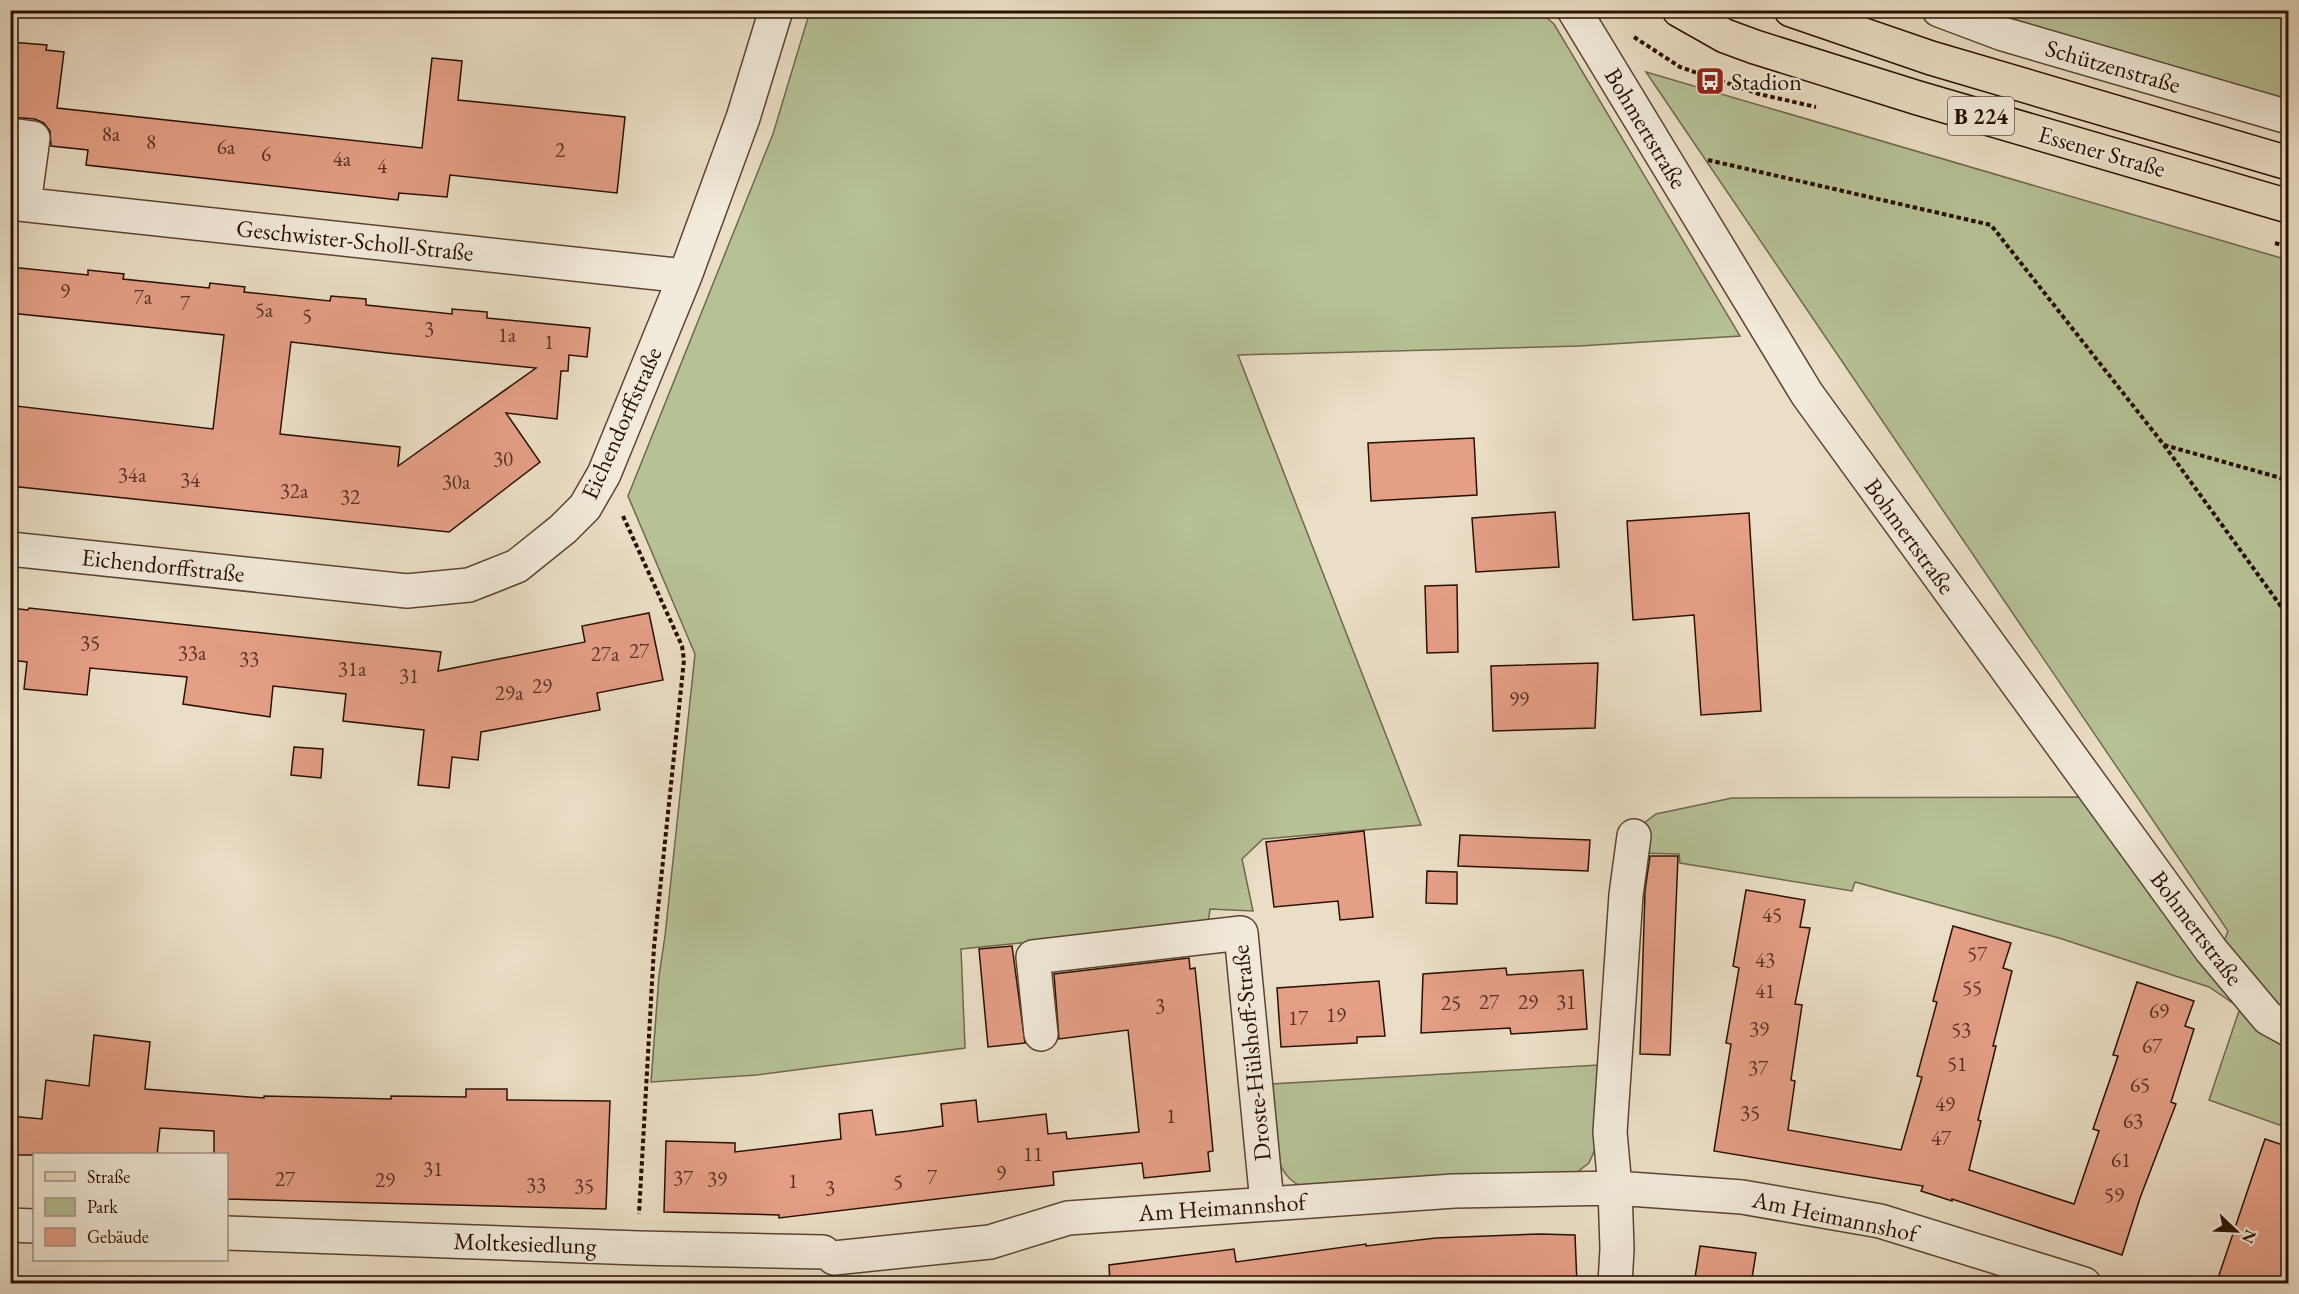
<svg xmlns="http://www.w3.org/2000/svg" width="2299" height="1294" font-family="'EB Garamond',serif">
<rect width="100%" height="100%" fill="#ebdec6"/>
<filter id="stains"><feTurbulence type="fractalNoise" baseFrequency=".00333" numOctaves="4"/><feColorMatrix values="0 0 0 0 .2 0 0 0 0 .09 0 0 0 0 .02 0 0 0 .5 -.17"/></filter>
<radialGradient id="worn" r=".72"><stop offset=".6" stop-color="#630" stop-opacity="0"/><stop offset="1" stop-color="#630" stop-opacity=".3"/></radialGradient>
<!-- green -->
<path fill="#b6c196" stroke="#70684c" stroke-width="1.5" d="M 810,11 L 1539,11 L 1554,24 L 1740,336 L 1579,346 L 1238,355 L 1421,825 L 1263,839 L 1242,859 L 1253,911 L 1210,909 L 1208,924 L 961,949 L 965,1048 L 757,1075 L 651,1082 L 659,976 L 665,936 L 695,654 L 628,496 L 773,134 Z
M 1992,11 L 2288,11 L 2288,117 L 2152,77 Z
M 1646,72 L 2288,260 L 2288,1128 L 2209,1100 L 2240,1008 L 2209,987 L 2059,938 L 1855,882 L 1852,891 L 1680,863 L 1679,854 L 1638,853 L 1640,834 L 1644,823 L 1656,814 L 1732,798 L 2080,797 L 2216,961 L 2228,931 Z
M 1599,1065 L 1596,1147 L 1589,1163 L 1576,1173 L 1308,1190 C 1293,1183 1285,1177 1279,1162 L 1271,1084 Z"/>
<!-- building -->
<path fill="#e59f87" stroke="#291002" stroke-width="1.5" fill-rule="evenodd" d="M 10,42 L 47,45 L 46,50 L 64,52 L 57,108 L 422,148 L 432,58 L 462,61 L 458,100 L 625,117 L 617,193 L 450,175 L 447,197 L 399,193 L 398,200 L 86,165 L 88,150 L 51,146 L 50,131 L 44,123 L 35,119 L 10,117 Z
M 10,267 L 88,275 L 88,270 L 124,274 L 123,279 L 209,288 L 210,283 L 227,285 L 245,287 L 244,292 L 330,301 L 331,296 L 366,299 L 366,305 L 452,314 L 452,309 L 487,312 L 487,318 L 590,328 L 587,357 L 569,355 L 568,371 L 561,371 L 557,419 L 506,413 L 540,462 L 449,532 L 10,486 L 10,433 L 13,433 L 16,406 L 213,429 L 224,335 L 10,313 ZM 291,342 L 387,353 L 536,368 L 398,466 L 400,447 L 280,434 Z
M 1474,438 L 1477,495 L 1371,501 L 1368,443 Z
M 1555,512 L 1559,567 L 1476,572 L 1472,518 Z
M 1749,513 L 1761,711 L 1701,715 L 1694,615 L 1633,620 L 1627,521 Z
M 1457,585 L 1458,652 L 1427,653 L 1425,586 Z
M 10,608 L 28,610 L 29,608 L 441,652 L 438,671 L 585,642 L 582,626 L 649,613 L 663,680 L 597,693 L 600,710 L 481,732 L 478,760 L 452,757 L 449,788 L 418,785 L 424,730 L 343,721 L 346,694 L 273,686 L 270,717 L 183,704 L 187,677 L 90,668 L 87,695 L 24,689 L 27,662 L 10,660 Z
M 1598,663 L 1595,728 L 1493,731 L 1491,666 Z
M 294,747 L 323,749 L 321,778 L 291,775 Z
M 1364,831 L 1373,917 L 1340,920 L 1338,901 L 1274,907 L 1266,842 Z
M 1460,835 L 1590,840 L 1588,871 L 1458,866 Z
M 1650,856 L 1678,856 L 1670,1055 L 1640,1054 L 1645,891 Z
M 1427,871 L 1457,872 L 1457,904 L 1426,903 Z
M 1746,890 L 1805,900 L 1800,927 L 1810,928 L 1795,1004 L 1802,1005 L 1791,1080 L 1795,1081 L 1788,1130 L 1901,1150 L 1922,1077 L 1917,1076 L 1937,1002 L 1933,1001 L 1953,926 L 2011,943 L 2003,968 L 2012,971 L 1993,1046 L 1996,1046 L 1978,1120 L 1981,1121 L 1969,1170 L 2074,1204 L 2099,1131 L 2093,1129 L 2118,1056 L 2113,1055 L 2137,982 L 2194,1001 L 2185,1026 L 2194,1029 L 2171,1102 L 2176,1104 L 2140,1198 L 2122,1255 L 1952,1199 L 1952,1201 L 1921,1191 L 1923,1186 L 1714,1151 L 1731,1044 L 1726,1043 L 1739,968 L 1733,966 Z
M 1012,946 L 1025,1043 L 988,1047 L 979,949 Z
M 1189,958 L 1190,969 L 1195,968 L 1201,1025 L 1213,1151 L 1208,1152 L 1210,1171 L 1144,1178 L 1142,1163 L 1053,1172 L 1054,1185 L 779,1218 L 779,1215 L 664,1212 L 666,1141 L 735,1143 L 735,1152 L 841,1139 L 839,1114 L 872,1110 L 876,1135 L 909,1131 L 943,1126 L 941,1104 L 976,1100 L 978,1122 L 1046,1114 L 1048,1134 L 1066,1132 L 1067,1139 L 1139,1132 L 1128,1030 L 1059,1039 L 1054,974 Z
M 1506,968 L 1507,975 L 1583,970 L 1587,1029 L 1511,1034 L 1510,1028 L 1421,1033 L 1423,974 Z
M 1379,981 L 1385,1036 L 1357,1037 L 1357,1043 L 1281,1047 L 1277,988 Z
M 94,1035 L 150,1042 L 145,1089 L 264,1098 L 264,1096 L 391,1099 L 391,1096 L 466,1097 L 466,1089 L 507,1089 L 507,1100 L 610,1101 L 606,1209 L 226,1199 L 226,1155 L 214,1155 L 214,1131 L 160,1128 L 157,1155 L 10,1155 L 10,1116 L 42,1119 L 46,1080 L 89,1086 Z
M 2265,1139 L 2289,1147 L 2289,1284 L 2216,1284 Z
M 1540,1234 L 1575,1235 L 1577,1284 L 1110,1284 L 1109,1265 L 1234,1249 L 1236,1262 L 1366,1244 L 1366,1246 L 1436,1238 Z
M 1700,1246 L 1756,1253 L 1751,1284 L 1694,1284 Z"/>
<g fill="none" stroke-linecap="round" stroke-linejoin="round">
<!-- minor casing -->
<g stroke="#5a4433" stroke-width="36">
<path id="minor" d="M 1574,10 L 1807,394 L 2211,950 L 2268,1018 L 2288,1029
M 1939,10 L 2003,34 L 2288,117
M 10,135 L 33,138 L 24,204
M 10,203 L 685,276
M 10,549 L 407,591 L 469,585 L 517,566 L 563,529 L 585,507 L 604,474 L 685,276 L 743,118 L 776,10
M 1041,1034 L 1033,957 L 1241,933 L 1267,1203
M 10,1225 L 34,1226
M 226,1233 L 638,1248 L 823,1252
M 834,1258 L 990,1242 L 1068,1218 L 1454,1191 L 1615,1188 L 1742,1197 L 1880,1221 L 2084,1284
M 1615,1284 L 1617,1249 L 1615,1188 L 1610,1132 L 1626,895 L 1634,836"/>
</g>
<!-- major casing -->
<g stroke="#291002" stroke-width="36">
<path id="major" d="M 1679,10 L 1725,36 L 1755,47 L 1918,98 L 2288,206
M 1791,10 L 1931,58 L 2288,163"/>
</g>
<!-- path -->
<path stroke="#291002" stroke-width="4" stroke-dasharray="4.5 3" stroke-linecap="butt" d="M 1634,37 L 1680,67 L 1759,94 L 1816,107
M 1708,160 L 1991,225 L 2164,445 L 2288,616
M 2275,243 L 2288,247
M 2164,445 L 2288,480
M 623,516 L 682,646 L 684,660 L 654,947 L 639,1214"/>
<!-- minor -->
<use href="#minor" stroke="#f2eada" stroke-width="33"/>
<!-- major -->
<use href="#major" stroke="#ebdec6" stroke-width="33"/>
</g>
<!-- icons -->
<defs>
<g id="bus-square" transform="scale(1.5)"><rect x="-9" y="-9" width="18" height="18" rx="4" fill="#8f2418" stroke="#f2eada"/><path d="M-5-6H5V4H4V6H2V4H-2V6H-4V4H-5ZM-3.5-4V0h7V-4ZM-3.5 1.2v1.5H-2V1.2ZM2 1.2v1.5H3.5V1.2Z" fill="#fff"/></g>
</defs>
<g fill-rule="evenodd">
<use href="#bus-square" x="1710" y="81"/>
</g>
<g text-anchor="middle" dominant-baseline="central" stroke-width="4.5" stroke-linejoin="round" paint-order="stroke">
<!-- number labels -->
<g font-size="21" fill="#583423">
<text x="111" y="133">8a</text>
<text x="151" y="141">8</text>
<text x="226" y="146">6a</text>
<text x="560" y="149">2</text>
<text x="266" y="153">6</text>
<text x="342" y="158">4a</text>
<text x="382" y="165">4</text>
<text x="65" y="290">9</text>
<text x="143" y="296">7a</text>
<text x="185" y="302">7</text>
<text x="264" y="309">5a</text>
<text x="307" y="315">5</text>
<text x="429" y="328">3</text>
<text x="507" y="334">1a</text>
<text x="549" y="341">1</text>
<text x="503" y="458">30</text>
<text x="132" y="474">34a</text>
<text x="190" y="479">34</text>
<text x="456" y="481">30a</text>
<text x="294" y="490">32a</text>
<text x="350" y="496">32</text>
<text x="90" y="642">35</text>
<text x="639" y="650">27</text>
<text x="192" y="652">33a</text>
<text x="605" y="653">27a</text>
<text x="249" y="658">33</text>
<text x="352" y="668">31a</text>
<text x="409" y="675">31</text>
<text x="542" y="685">29</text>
<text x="509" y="692">29a</text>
<text x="1519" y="698">99</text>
<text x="1772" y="914">45</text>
<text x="1977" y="953">57</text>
<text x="1765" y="959">43</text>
<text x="1972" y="987">55</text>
<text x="1765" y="990">41</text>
<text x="1489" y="1001">27</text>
<text x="1528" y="1001">29</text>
<text x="1566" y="1001">31</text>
<text x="1451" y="1002">25</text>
<text x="1160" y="1005">3</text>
<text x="2159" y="1010">69</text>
<text x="1336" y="1014">19</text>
<text x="1298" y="1017">17</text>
<text x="1759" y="1028">39</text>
<text x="1961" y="1029">53</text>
<text x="2152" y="1045">67</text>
<text x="1957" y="1063">51</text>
<text x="1758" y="1067">37</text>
<text x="2140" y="1084">65</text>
<text x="1945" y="1103">49</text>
<text x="1750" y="1112">35</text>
<text x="1171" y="1115">1</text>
<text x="2133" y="1120">63</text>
<text x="1941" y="1137">47</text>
<text x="1033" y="1153">11</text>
<text x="2121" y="1159">61</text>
<text x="433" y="1168">31</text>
<text x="1001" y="1172">9</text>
<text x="932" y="1176">7</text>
<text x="683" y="1177">37</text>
<text x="285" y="1178">27</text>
<text x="717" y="1178">39</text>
<text x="385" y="1179">29</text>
<text x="793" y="1180">1</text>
<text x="898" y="1181">5</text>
<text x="536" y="1184">33</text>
<text x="584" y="1185">35</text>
<text x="830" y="1187">3</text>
<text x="2114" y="1194">59</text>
</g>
<!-- shield labels -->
<rect fill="#f2eada" stroke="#655143" stroke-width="1.5" x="1948" y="97" width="66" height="38" rx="4.5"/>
<g font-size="22" font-weight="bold" fill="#291002">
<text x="1981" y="116">B 224</text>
</g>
<!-- street labels -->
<g font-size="24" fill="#291002" stroke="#f2eada">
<text transform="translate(2113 66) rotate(16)">Schützenstraße</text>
<text transform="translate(1646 128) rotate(59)">Bohmertstraße</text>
<text transform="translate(2102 151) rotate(16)">Essener Straße</text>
<text transform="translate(355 240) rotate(6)">Geschwister-Scholl-Straße</text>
<text transform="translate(621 423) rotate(-66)">Eichendorffstraße</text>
<text transform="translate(1910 536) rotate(54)">Bohmertstraße</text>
<text transform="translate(163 565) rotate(6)">Eichendorffstraße</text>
<text transform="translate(2197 928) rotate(53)">Bohmertstraße</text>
<text transform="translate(1251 1053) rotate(-96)">Droste-Hülshoff-Straße</text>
<text transform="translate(1222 1207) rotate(-4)">Am Heimannshof</text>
<text transform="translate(1835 1216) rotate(12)">Am Heimannshof</text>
<text transform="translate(525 1243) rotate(2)">Moltkesiedlung</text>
</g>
<!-- poi labels -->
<g font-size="24" fill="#291002" stroke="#f2eada" text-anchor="start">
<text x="1731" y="81">Stadion</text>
</g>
</g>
<!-- margin -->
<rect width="2299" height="1294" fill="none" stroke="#ebdec6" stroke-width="36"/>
<rect x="12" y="12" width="2275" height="1270" fill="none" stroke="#291002" stroke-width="3"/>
<rect x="18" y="18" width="2263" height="1258" fill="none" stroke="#291002" stroke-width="1.5"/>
<!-- legend -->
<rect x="33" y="1153" width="195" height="108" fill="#f2eada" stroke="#a29384" stroke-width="1.5"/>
<rect x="45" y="1172" width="30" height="9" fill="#ebdec6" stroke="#a29384" stroke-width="1.5"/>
<text x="87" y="1183" font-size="18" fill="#291002">Straße</text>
<rect x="45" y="1198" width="30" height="18" fill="#b6c196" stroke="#a29384" stroke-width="1.5"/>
<text x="87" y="1213" font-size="18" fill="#291002">Park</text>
<rect x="45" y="1228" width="30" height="18" fill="#e59f87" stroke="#a29384" stroke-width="1.5"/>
<text x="87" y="1243" font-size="18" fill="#291002">Gebäude</text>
<!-- north arrow -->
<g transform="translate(2236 1231) rotate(113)" stroke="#f2eada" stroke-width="4.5" paint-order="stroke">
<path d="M0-4.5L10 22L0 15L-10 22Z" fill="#291002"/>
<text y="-9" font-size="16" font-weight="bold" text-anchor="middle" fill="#291002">N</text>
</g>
<rect width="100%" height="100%" filter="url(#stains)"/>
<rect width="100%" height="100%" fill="url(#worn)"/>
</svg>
